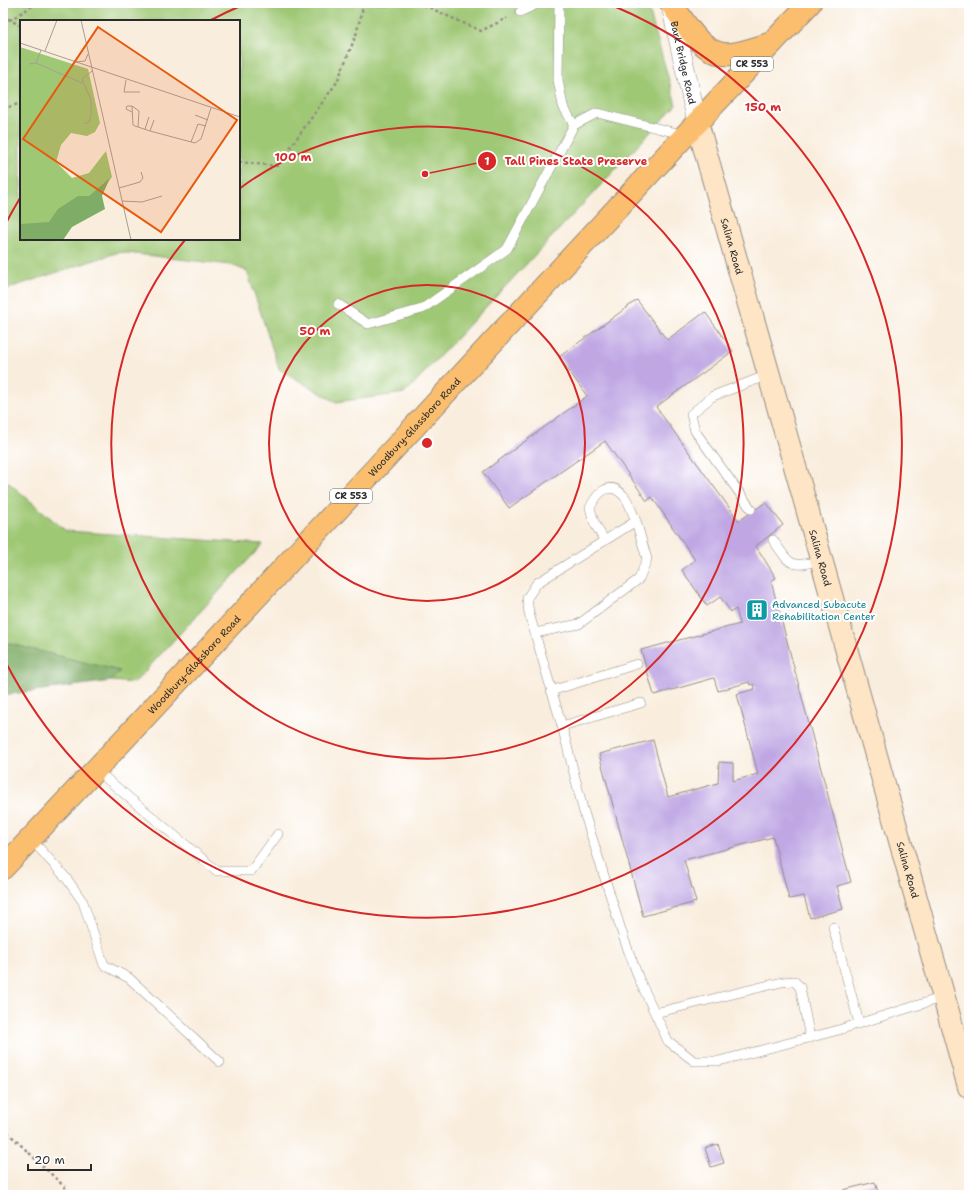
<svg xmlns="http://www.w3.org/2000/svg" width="972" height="1198" font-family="'Shantell Sans',sans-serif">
<rect width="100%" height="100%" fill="#fff"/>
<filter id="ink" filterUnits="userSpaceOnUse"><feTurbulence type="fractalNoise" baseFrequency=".025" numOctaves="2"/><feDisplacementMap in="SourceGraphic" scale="8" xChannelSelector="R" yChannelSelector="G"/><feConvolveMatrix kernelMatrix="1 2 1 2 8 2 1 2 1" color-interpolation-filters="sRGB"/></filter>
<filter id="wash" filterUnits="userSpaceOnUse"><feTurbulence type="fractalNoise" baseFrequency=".012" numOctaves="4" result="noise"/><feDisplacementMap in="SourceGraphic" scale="16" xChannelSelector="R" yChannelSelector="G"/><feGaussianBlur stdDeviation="0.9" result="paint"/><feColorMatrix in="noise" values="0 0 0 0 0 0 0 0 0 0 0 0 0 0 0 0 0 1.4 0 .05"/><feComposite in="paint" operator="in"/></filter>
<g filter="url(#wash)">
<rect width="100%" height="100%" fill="#f9eddd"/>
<!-- green -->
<path fill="#9fc874" stroke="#657a50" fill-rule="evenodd" d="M 3,3 L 647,3 L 676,105 L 405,393 L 336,402 L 279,369 L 247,271 L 231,265 L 119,252 L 3,290 ZM 21,21 L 239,21 L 239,239 L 21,239 Z
M 3,478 L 66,531 L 263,544 L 134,683 L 3,671 Z"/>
<!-- forest -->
<path fill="#7fac66" stroke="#556c48" d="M 3,642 L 120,671 L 111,681 L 3,695 Z"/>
<g id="blocks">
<!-- building -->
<path fill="#c0a7e4" d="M 637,300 L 667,340 L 705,312 L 733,351 L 656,407 L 739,521 L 766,502 L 783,525 L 756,546 L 776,578 L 771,581 L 851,882 L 837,886 L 843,909 L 810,918 L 804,896 L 789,899 L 773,837 L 684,860 L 696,902 L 643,916 L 599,754 L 653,740 L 668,797 L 718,783 L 719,762 L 733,763 L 733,781 L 758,774 L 737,694 L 755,689 L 754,684 L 750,685 L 749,682 L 718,691 L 714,678 L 654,695 L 641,650 L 740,624 L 736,609 L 731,612 L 720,597 L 707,606 L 682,570 L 695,560 L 652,497 L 647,501 L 605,441 L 509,508 L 483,472 L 587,396 L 559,357 Z
M 718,1144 L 724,1163 L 711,1167 L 705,1148 Z
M 875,1182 L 879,1195 L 844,1195 L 843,1190 Z"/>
</g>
</g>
<g filter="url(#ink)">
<use href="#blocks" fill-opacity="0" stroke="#928c84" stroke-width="1"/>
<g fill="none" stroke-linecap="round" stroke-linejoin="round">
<!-- lane casing -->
<g stroke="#928c84" stroke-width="10">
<path id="lane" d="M 559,3 L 558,80 L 563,106 L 574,125
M 520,12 L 539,3
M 338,304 L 368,324 L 422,309 L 507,249 L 574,125 L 597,113 L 685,135
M 751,509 L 695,431 L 691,414 L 713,396 L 768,375
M 604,540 L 594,522 L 590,508 C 596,495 608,479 623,495 C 629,500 632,513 636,521
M 773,540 C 791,565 789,569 821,560
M 535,633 L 579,624 L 639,579 L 647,559 L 636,521 L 537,583 L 527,598 L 529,613 L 562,726
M 551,691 L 637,664
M 641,703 L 562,726 L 583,809 L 624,939 L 639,979 L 668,1041 L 694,1061 L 719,1061 L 835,1031 L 944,997
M 96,770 L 217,871 L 251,871 L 278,834
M 31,839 L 67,879 L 83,902 L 104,965 L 129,978 L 220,1062
M 833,927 L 859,1023
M 655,1013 L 782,982 L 794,981 L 800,987 L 810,1038"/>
</g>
<!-- street casing -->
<g stroke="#928c84" stroke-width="20">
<g id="street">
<path id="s1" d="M 671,6 L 697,122"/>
</g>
</g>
<!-- secondary casing -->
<g stroke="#928c84" stroke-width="24">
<g id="secondary">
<path id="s2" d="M 697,122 L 802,491 L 969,1087"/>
</g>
</g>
<!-- primary casing -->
<g stroke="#928c84" stroke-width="24">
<g id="primary">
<path d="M 671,3 C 686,24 703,58 732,54 C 746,52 759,47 772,43"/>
<path id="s3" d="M 3,868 C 274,582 538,289 810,3"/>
</g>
</g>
<!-- path -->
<path stroke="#928c84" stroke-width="2.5" stroke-dasharray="3 3" stroke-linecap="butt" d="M 419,3 L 481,31 L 507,18
M 3,15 L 10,20
M 21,26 L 10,20 L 37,3
M 3,109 L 21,103
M 239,162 L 277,166 L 337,82 L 356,35 L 364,3
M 3,1128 L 73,1195"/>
<!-- lane -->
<use href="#lane" stroke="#fff" stroke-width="9"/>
<!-- street -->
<use href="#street" stroke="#fff" stroke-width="19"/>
<!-- secondary -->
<use href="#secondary" stroke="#fde5c5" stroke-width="22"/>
<!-- primary -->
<use href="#primary" stroke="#fabe6e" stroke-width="22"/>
</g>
</g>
<!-- distance rings -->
<g fill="none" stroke="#d62828" stroke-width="2">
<circle cx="427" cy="443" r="158"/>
<path d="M239 189A316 316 0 1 1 185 240"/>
<path d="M4 227A475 475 0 0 1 20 198M211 20A475 475 0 0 1 245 4M609 4A475 475 0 1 1 4 659"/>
</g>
<!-- icons -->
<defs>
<g id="building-square" transform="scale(1.15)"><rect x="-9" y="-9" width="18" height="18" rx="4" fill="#0f9aa8" stroke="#fff"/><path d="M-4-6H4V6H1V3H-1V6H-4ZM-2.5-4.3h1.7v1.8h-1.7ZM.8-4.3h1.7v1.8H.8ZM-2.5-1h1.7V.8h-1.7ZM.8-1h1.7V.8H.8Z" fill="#fff"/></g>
</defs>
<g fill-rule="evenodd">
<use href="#building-square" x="757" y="610"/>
</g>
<g text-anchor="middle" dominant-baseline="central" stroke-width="4" stroke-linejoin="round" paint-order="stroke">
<!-- shield labels -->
<g fill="#fff" stroke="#6b6b6b" stroke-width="1">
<rect x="731" y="57" width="42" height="14" rx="3"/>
<rect x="330" y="489" width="42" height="14" rx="3"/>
</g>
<g font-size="9" font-weight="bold" fill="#2b2b2b">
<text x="752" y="64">CR 553</text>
<text x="351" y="496">CR 553</text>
</g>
<!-- street labels -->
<g font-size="10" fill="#2b2b2b" stroke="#fff">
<text stroke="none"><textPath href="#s1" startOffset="58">Bark Bridge Road</textPath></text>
<text stroke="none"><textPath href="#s2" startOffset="129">Salina Road</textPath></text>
<text stroke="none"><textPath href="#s3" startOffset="603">Woodbury-Glassboro Road</textPath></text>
<text stroke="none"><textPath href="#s2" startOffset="453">Salina Road</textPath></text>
<text stroke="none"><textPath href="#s3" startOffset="279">Woodbury-Glassboro Road</textPath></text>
<text stroke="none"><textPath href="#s2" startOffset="777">Salina Road</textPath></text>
</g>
<!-- culture labels -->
<g font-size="10" fill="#0d838f" stroke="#fff" text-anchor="start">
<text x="772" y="604">Advanced Subacute<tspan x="772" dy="12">Rehabilitation Center</tspan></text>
</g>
</g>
<!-- overview -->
<g transform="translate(20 20)">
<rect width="220" height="220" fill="#f9eddd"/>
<path d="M 0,27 L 68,49 L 80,103 L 75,112 L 67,116 L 51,113 L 41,125 L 36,142 L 52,158 L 69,153 L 86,131 L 92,157 L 41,220 L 0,220 Z" fill="#9fc874"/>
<path d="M 90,158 L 82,176 L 85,189 L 52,207 L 43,220 L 0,220 L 0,204 L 29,202 L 38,189 L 58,176 L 69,176 Z" fill="#7fac66"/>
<path fill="none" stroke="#a79f96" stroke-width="1" d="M 61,0 L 111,220M 0,23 L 220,97M 25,31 L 37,0M 55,42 L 65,41 L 68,34M 16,43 L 21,30M 9,44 L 16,43 L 62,63M 106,60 L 104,72 L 120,72M 112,92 L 106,89 L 107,86 L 112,86M 175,95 L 188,100M 134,100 L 130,111 L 175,123 L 181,119 L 191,88M 64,104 L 69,102 L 71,95 L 71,80 L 62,59 L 72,51M 118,107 L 119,91 L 112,86 L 113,105 L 115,106 L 130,111M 125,109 L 129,97M 171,122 L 178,104 L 186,106M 99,168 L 120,162 L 123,158 L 121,152M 102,181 L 122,182 L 142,176"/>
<path fill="#e8590c" fill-opacity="0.15" stroke="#e8590c" stroke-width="2" d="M 78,7 L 217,100 L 141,212 L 3,119 Z"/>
<rect width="220" height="220" fill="none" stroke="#2b2b2b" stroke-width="2"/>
</g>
<circle cx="427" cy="443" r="6" fill="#d62828" stroke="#fff" stroke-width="2"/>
<g font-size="12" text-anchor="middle" font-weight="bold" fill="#d62828" stroke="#fff" stroke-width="4" stroke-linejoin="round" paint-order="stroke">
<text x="763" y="111">150 m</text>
<text x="293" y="161">100 m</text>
<text x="315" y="335">50 m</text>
</g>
<!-- callouts -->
<path fill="none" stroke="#d62828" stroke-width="1.5" d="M425 174L487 161"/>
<g fill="#d62828" stroke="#fff" stroke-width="1.5">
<circle cx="425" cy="174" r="4"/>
<circle cx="487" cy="161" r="10"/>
</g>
<g font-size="12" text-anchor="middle" font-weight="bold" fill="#fff">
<text x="487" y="165">1</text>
</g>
<g font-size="11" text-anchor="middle" font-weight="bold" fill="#d62828" stroke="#fff" stroke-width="4" stroke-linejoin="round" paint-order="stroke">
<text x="576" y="165">Tall Pines State Preserve</text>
</g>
<!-- margin -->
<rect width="972" height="1198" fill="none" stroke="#fff" stroke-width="16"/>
<!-- scale -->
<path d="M28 1164v6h63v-6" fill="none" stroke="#2b2b2b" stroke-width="2"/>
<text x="34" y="1164" font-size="12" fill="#2b2b2b" stroke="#ffffff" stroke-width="3" paint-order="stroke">20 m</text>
</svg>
